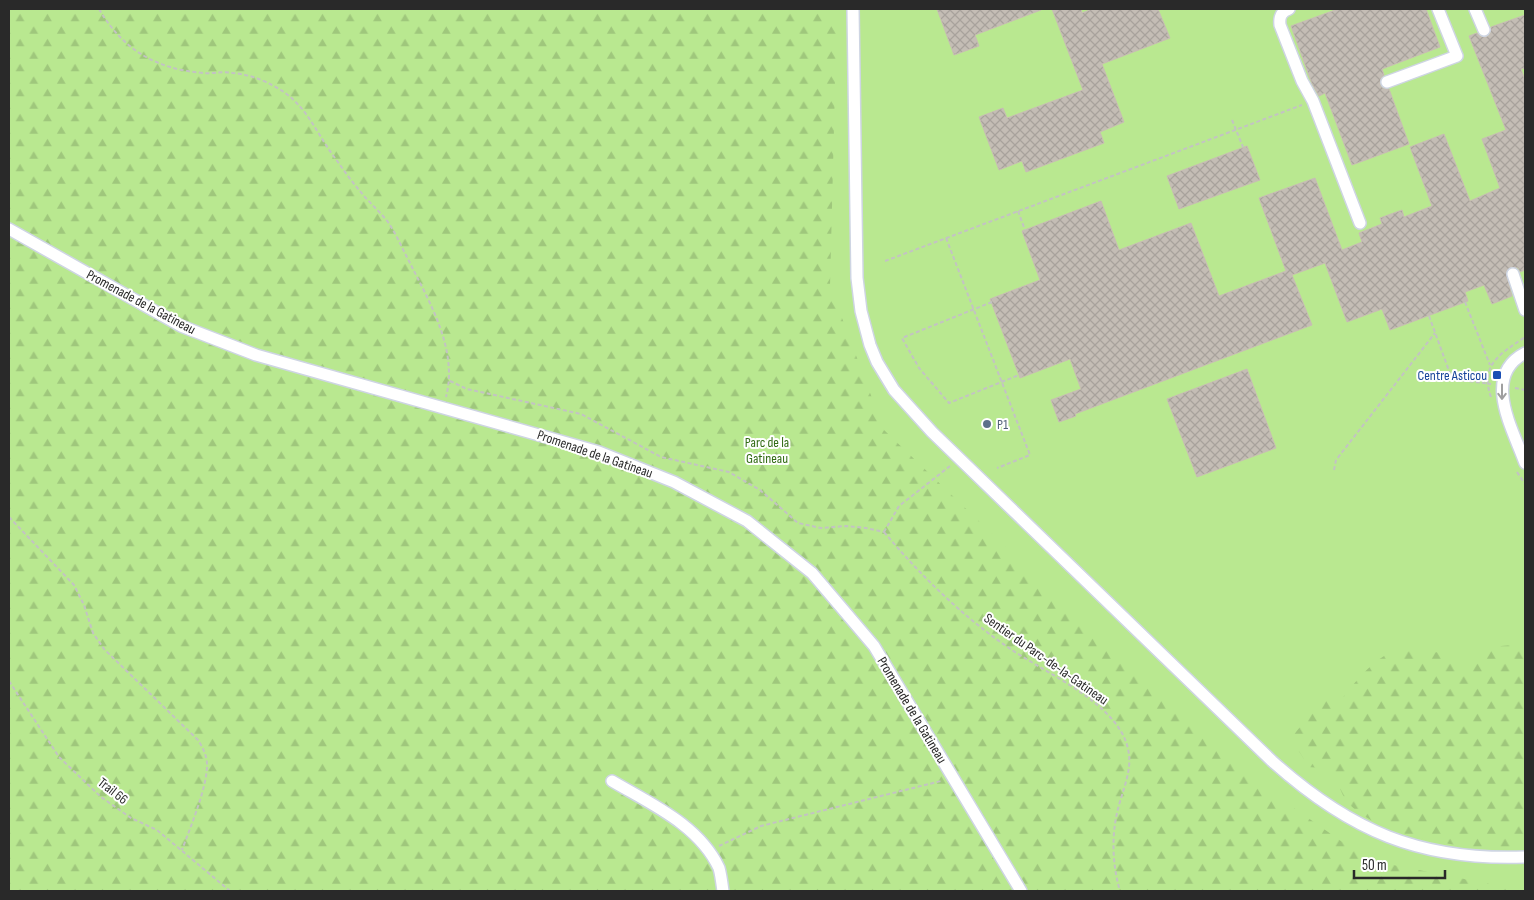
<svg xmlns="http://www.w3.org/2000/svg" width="1534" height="900" font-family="'Sofia Sans Condensed',sans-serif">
<defs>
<pattern id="forest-firs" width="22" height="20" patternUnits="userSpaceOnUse" patternTransform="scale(1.25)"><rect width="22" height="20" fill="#b9e890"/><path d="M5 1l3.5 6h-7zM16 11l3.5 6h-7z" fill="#9fc77c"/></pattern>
<pattern id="building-cross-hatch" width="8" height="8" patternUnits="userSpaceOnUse" patternTransform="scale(1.25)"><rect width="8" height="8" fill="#c4bdb5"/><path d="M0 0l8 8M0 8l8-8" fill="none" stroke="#a8a29c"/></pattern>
</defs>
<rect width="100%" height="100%" fill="#ece1d9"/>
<!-- green -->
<path fill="#b9e890" d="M 9,9 L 1525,9 L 1525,891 L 9,891 Z"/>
<!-- forest -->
<path fill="url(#forest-firs)" d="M 9,9 L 837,9 L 830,286 L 884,430 L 1234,766 L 1368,860 L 1525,891 L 9,891 Z
M 1489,643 L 1501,646 L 1525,644 L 1525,847 C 1479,853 1384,839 1350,805 C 1343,798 1341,790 1337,782 C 1334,777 1328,772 1323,768 L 1307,767 C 1303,754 1297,751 1291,739 C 1294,733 1322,701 1327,700 C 1331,699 1336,702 1339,702 C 1359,678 1379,649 1413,646 L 1422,653 L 1440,652 L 1464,669 L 1474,666 L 1482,647 Z"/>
<!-- building -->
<path fill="url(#building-cross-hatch)" stroke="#c8beb3" d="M 937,9 L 1041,9 L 1041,10 L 975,35 L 979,46 L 954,55 Z
M 1052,9 L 1081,9 L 1082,13 L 1092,9 L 1158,9 L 1170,38 L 1102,64 L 1124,122 L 1100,132 L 1104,143 L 1026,172 L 1022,161 L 999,170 L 979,117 L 1003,108 L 1007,118 L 1083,90 Z
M 1338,9 L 1426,9 L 1440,47 L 1382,69 L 1384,75 L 1381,78 L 1380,84 L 1383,88 L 1389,89 L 1409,144 L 1352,165 L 1325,93 L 1319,96 L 1312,84 L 1291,26 Z
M 1525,15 L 1525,68 L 1521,69 L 1525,80 L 1525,270 L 1520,272 L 1518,268 L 1511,267 L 1506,272 L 1512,296 L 1492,304 L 1484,285 L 1465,292 L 1468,301 L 1390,330 L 1382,309 L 1347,322 L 1325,263 L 1292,275 L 1312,325 L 1075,414 L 1076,416 L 1059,422 L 1051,400 L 1081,389 L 1070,359 L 1020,378 L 990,299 L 1040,280 L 1022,231 L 1101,201 L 1119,250 L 1191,223 L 1219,296 L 1286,271 L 1259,198 L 1315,178 L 1342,250 L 1362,242 L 1359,233 L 1382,224 L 1380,218 L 1402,210 L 1404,217 L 1432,206 L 1410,147 L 1444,134 L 1470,201 L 1500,188 L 1482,139 L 1506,130 L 1469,36 L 1477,33 L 1480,36 L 1486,37 L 1490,34 L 1491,27 Z
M 1247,146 L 1260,180 L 1179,209 L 1167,176 Z
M 1247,369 L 1276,448 L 1197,477 L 1167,399 Z"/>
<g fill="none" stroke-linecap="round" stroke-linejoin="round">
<!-- minor casing -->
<g stroke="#ced5e3" stroke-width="14">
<path id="minor" d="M 853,9 L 857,278 L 861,311 L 870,345 L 877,362 L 894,390 L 932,432 L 1272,761 C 1350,831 1420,861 1525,857
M 1289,9 C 1281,12 1279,17 1280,25 L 1302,81 L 1313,101 L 1360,223
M 1475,9 L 1484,30
M 1387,82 L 1457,56 L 1438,9
M 9,229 L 181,326 L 256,355 L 599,452 L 674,482 L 747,521 L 812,573 L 874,646 L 1021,891
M 1513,274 L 1525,310
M 1525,353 C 1481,376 1513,429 1525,463
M 612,781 C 651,804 699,825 719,868 C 721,875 722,884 723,891"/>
</g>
<!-- path -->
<path stroke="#c3c3c3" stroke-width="2" stroke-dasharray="4 2.5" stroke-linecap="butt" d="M 99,9 C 123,50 156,69 203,73 C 213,74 223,71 233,73 C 246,74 261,79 272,85 C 306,102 314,130 335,158 C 343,169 351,181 360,191 C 369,203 382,213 390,225 C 398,238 404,252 411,265 C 431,305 458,351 446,397
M 1232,120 L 1243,147
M 1018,211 L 1025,230
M 946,238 L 1030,455 L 997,468
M 885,261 L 1302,105
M 992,302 L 902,338 L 919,368 L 949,403 L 1019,375
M 1465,302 L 1490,365
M 1429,316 L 1452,379 L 1491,384
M 450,381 L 467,389 L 581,414 L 661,457 L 729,472 L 760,490 L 798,523 L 821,528 L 846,526 L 866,528 L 884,532
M 1515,388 L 1525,390
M 1491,397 C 1479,364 1502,353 1525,337
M 1334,470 L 1336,460 L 1435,333
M 1517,472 L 1525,484
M 9,517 L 74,585 L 84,605 L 93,633 L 104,649 L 198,740 C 203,748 207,756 207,765 C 207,788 190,828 182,850
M 884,532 C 921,576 962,616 1009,648 C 1044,672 1103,697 1123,735 C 1136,761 1126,780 1119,805 C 1111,833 1112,864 1120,891
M 884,532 L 899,506 L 950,466
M 9,681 L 59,757 L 101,797 L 131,818 L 157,830 L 230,891
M 719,846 L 761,826 L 941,781"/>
<!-- minor -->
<use href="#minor" stroke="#fff" stroke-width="11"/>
</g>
<!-- one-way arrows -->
<defs><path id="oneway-shaft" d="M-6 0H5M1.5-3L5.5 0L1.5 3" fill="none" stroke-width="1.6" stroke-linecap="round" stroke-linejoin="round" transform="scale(1.25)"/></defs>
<use stroke="#9f9f9f" href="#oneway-shaft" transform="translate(1502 392) rotate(90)"/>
<!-- markers -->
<rect fill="#1a4fb4" stroke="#fff" stroke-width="2" x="1492" y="370" width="10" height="10" rx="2.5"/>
<circle fill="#5c6f8a" stroke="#fff" stroke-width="2" cx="987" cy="424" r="5"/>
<g text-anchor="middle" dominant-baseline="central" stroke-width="4" stroke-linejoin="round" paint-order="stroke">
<!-- street labels -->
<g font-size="14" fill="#292929" stroke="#fff">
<text transform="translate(141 302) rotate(28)">Promenade de la Gatineau</text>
<text transform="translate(595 454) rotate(19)">Promenade de la Gatineau</text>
<text transform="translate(1046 659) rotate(35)">Sentier du Parc-de-la-Gatineau</text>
<text transform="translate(912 710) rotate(59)">Promenade de la Gatineau</text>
<text transform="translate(113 791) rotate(38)">Trail 66</text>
</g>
<!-- transit labels -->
<g font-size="14" fill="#164399" stroke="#fff" text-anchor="end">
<text x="1487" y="375">Centre Asticou</text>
</g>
<!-- service labels -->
<g font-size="14" fill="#4e5e75" stroke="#fff" text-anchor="start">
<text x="997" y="424">P1</text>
</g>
<!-- park labels -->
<g font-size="14" fill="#316b13" stroke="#fff">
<text x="767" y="442">Parc de la<tspan x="767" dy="16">Gatineau</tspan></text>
</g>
</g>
<!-- border -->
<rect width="1534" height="900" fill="none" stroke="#292929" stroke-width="20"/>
<!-- scale -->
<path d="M1354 870v8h91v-8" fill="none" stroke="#292929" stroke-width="2.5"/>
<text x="1362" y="870" font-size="15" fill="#292929" stroke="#ffffff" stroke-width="4" paint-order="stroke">50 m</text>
</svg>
